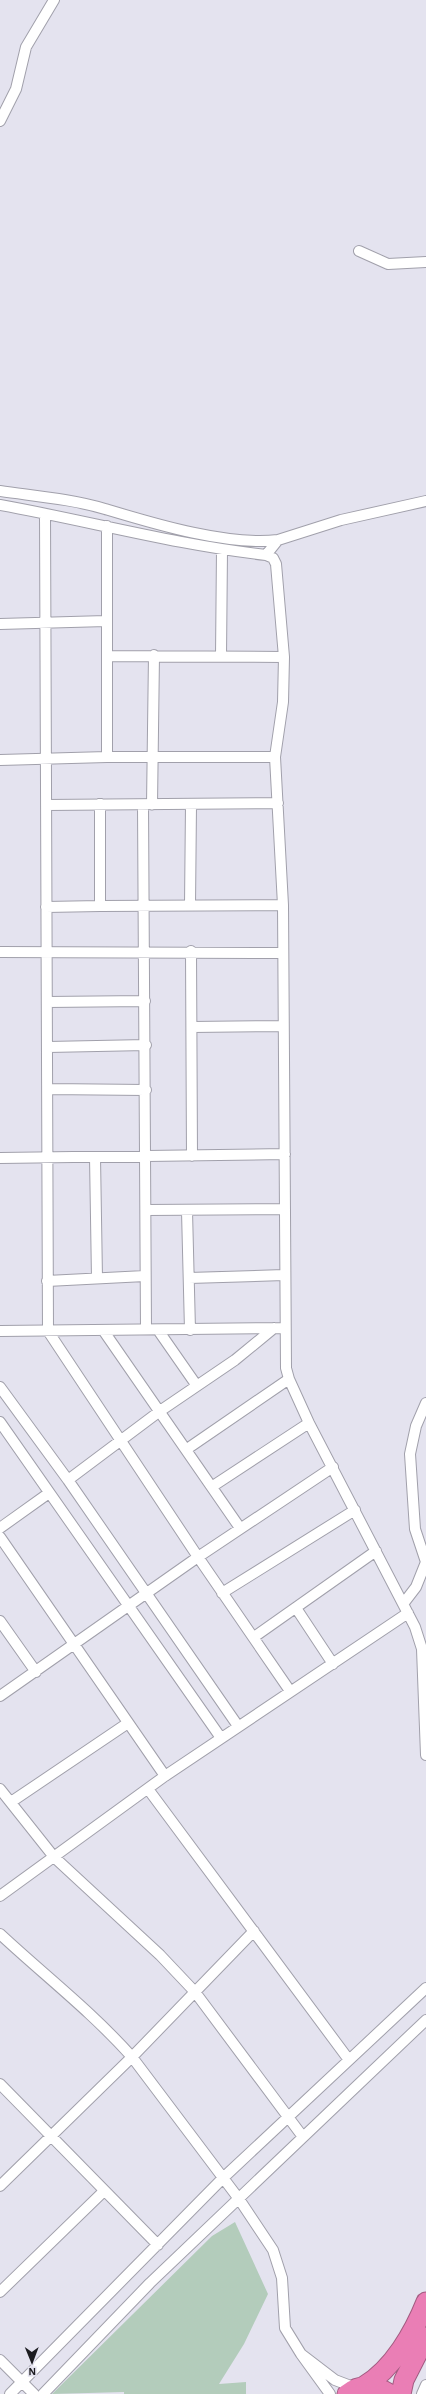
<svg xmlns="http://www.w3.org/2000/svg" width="426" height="2394" font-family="'Alegreya Sans',sans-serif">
<rect width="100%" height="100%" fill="#e4e3ef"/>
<!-- green -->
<path fill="#b3ccbb" d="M 235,2222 L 268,2294 L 244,2344 L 219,2384 L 246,2382 L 246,2394 L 124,2394 L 124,2392 L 52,2394 L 212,2236 Z"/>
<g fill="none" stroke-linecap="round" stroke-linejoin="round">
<!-- street casing -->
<g stroke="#a1a0ab" stroke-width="12">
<path id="street" d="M 0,121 L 16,89 L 26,47 L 54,0
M 359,251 L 388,264 L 426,262
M 0,491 C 34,496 72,499 105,509 C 155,524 227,546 278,540
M 0,505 C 89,521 176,545 266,555 L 278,540 L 341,520 L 426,501
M 45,514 L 48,1331 L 198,1557 L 290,1691
M 266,555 L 273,558 L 276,564 L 284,657 L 283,702 L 275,757 L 283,905 L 286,1368 L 289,1379 L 309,1423 L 415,1627 L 422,1649 L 426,1755
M 0,624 L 106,621
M 107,656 L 284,657
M 221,656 L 222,550
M 107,757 L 107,526
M 0,760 L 107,757 L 275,757
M 100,804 L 100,906 L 283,905
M 46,805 L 278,803
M 143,805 L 146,1329
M 152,805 L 154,655
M 190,905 L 191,805
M 46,907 L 100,906
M 191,951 L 192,1156
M 0,952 L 283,953
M 47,1002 L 145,1001
M 192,1027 L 283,1026
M 48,1047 L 146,1045
M 48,1089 L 146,1090
M 95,1157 L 97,1278
M 0,1158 L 285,1154
M 146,1210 L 285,1209
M 187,1211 L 190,1330
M 189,1278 L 284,1275
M 47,1281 L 145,1276
M 103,1330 L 240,1528
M 158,1330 L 197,1386
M 0,1331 L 284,1328
M 0,1387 L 68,1480 L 238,1726
M 426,1403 L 416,1426 L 410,1454 L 415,1529 L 426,1562
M 0,1422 L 221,1738
M 187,1449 L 289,1379
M 68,1480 L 160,1411 L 235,1360 L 274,1328
M 213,1486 L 309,1423
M 0,1528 L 49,1493
M 0,1537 L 165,1776
M 222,1593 L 355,1510
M 403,1604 L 416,1587 L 426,1562
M 296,1608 L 333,1664
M 0,1621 L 36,1672
M 254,1637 L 376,1551
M 0,1696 L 198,1557 L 333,1467
M 0,1789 L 54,1857 L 160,1955 L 195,1992 L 303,2137
M 148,1789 L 349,2060
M 11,1802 L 128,1723
M 0,1896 L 165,1776 L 408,1613
M 0,1934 C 44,1975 92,2012 132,2057 L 239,2199 L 273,2250 L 282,2278 L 285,2328 L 301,2354
M 0,2084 L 158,2245
M 0,2186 L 132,2057 L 254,1931
M 0,2292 L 104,2191
M 0,2360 L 34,2394
M 10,2394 L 223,2178 L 426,1988
M 43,2394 L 150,2283 L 426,2020
M 330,2394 L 301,2354 L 335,2380 L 356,2388
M 422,2394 L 426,2385"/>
</g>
<!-- highway casing -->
<g stroke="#a25c81" stroke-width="21">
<path id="highway" d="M 364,2386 C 393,2369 414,2332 426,2302
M 347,2394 C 360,2383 376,2385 390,2394
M 401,2394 L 404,2380 L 426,2337"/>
</g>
<!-- street -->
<use href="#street" stroke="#fff" stroke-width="10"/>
<!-- highway -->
<use href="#highway" stroke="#ea7eb5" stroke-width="19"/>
</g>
<!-- north arrow -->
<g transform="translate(32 2362) rotate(179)" stroke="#e4e3ef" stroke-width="3" paint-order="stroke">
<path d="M0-3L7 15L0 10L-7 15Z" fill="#1c1c20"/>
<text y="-6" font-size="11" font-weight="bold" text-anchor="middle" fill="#1c1c20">N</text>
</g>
</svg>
